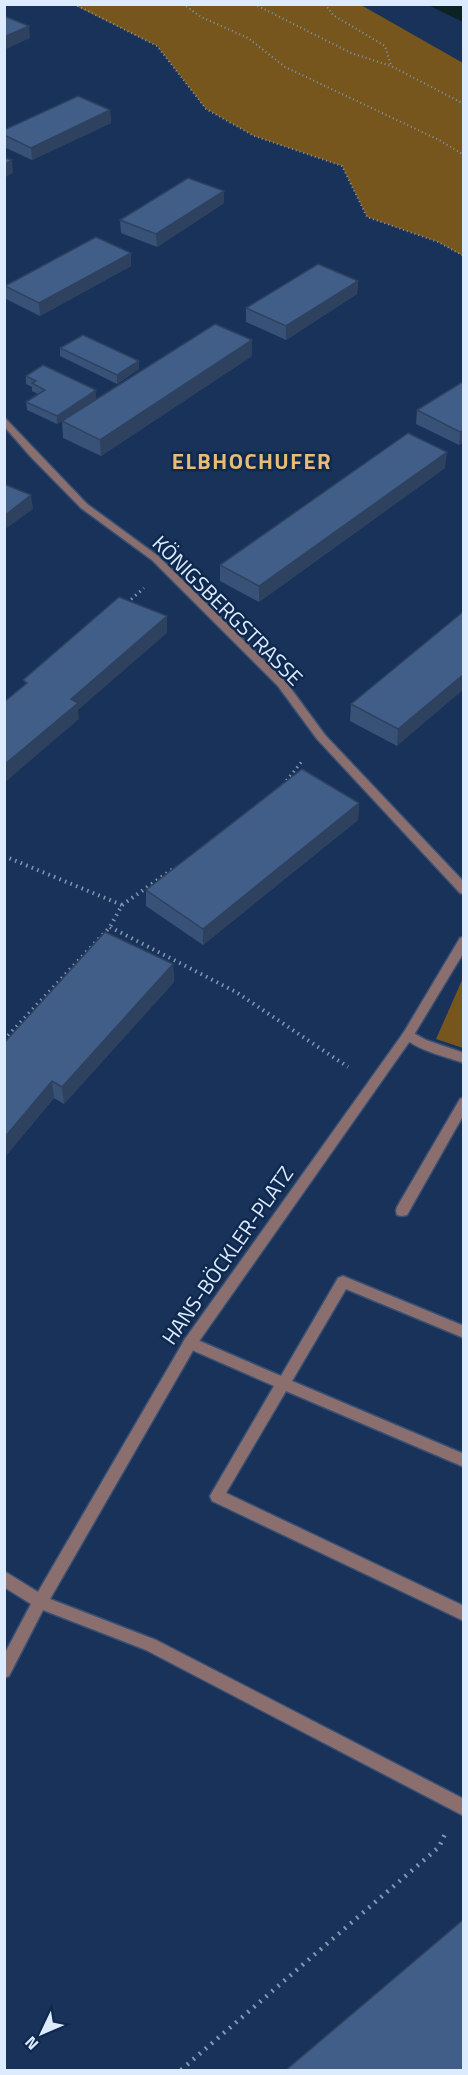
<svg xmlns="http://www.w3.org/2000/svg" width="468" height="2075" font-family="'Titillium Web',sans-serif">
<rect width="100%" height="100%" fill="#18325a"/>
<!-- green -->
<path fill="#76561d" d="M 74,5 L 361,5 L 463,63 L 463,256 L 438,242 L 367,217 L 342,166 L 254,136 L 206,109 L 157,46 Z
M 463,978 L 463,1048 L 436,1039 Z"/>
<!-- water -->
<path fill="#0c2223" d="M 428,5 L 463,5 L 463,22 Z"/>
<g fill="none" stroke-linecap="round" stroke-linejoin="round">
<!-- service casing -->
<g stroke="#385074" stroke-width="3">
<path id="service" d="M 408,1030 L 426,1040 L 464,1053 L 464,1063 C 447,1057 412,1049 402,1035 L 404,1032 Z
M 464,1097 L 464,1114 L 407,1215 L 402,1216 L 397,1215 L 396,1211 L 397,1207 L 460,1099 Z
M 343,1276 L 464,1326 L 464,1338 L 346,1289 L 292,1381 L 464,1454 L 464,1467 L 286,1391 L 226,1493 L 464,1606 L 464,1621 L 212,1501 L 210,1496 L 274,1386 L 185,1347 L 183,1343 L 185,1339 L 190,1337 L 195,1339 L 281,1376 L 338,1278 Z"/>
</g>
<!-- minor casing -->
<g stroke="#385074" stroke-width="3">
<path id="minor" d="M 4,417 L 87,504 L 158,556 L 286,682 L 325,735 L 464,882 L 464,894 L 460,893 L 317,739 L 278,686 L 152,560 L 81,508 L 30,456 L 4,426 Z
M 464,937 L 464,952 L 412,1038 L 195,1347 L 50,1599 L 156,1640 L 464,1799 L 464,1816 L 146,1650 L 43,1610 L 9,1676 L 4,1678 L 4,1655 L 31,1604 L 4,1587 L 4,1571 L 38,1592 L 185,1339 L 404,1032 L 460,938 Z"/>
</g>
<!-- path-far3 -->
<path stroke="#8396b3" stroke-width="2" stroke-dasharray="1 3" stroke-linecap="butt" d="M 74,4 L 157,46 L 206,109 L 254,136 L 342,166 L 367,217 L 438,242 L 464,256
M 183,4 L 201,17 L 248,38 L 285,67 L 439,140 L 464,155
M 254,4 L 351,53 L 391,66 L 464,104
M 325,4 L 333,15 L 385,46 L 391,65"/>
<!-- path-far2 -->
<path stroke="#8396b3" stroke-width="3" stroke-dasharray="1.5 4" stroke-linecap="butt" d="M 127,603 L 144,588
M 283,785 L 303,760"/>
<!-- path-far1 -->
<path stroke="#8396b3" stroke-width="4" stroke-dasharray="1.5 4.5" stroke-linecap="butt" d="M 4,856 L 122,905
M 110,927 L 236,992 L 348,1067
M 4,1040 L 110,927 L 122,905 L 176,867"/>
<!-- path -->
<path stroke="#8396b3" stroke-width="4.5" stroke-dasharray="2 6" stroke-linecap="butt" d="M 181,2070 L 439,1847 L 445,1834"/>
<!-- service -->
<use href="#service" fill="#8b6f6f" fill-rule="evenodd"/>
<!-- minor -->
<use href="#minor" fill="#8b6f6f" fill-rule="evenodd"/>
</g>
<!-- wall -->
<path fill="#385176" d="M 110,110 L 111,123 L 32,160 L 4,147 L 4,130 Z
M 224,203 L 157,247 L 121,233 L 120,220 Z
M 131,253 L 131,266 L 40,316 L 6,299 L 5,286 Z
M 358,281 L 357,294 L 286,340 L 246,322 L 246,308 Z
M 252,340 L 252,356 L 101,456 L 63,438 L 62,421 Z
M 60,348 L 139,369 L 117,384 L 60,356 Z
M 26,376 L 96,390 L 96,399 L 57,424 L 27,410 L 26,402 L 38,394 L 32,391 L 32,387 L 26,384 Z
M 464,381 L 464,442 L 459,445 L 416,424 L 417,410 Z
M 445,468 L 259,602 L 220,581 L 220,565 Z
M 464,611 L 397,746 L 350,721 L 351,704 Z
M 359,803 L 358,820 L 203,945 L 146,906 L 146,890 Z
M 173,964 L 174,982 L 64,1104 L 54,1098 L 4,1158 L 4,1043 Z"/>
<!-- shaded-wall -->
<path fill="#2e4260" d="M 29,26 L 30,38 L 4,50 L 4,37 Z
M 110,110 L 111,123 L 32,160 L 31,148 Z
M 12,160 L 13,173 L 4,178 L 4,165 Z
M 224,191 L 224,203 L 157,247 L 156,234 Z
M 131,253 L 131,266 L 40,316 L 39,303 Z
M 358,281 L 357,294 L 286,340 L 286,326 Z
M 252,340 L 252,356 L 101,456 L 100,440 Z
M 139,361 L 139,369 L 117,384 L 117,375 Z
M 96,390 L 96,399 L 57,424 L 57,416 Z
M 464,430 L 464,442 L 459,445 L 460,432 Z
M 447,452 L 445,468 L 259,602 L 259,586 Z
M 31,495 L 33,509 L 4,530 L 4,516 Z
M 167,616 L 167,633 L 78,710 L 79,719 L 4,783 L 4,765 L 71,699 Z
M 464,674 L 464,689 L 397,746 L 398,729 Z
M 359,803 L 358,820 L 203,945 L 203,929 Z
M 173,964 L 174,982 L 64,1104 L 62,1087 Z
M 52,1081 L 54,1098 L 4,1158 L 4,1138 Z"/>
<!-- building -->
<path fill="#415e89" stroke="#2e4260" stroke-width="1.5" d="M 4,16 L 29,26 L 4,37 Z
M 78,96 L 110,110 L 31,148 L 4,135 L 4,130 Z
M 4,158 L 12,160 L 4,165 Z
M 188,178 L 224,191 L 156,234 L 120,220 Z
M 96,237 L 131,253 L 39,303 L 5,286 Z
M 318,264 L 358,281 L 286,326 L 246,308 Z
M 215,324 L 252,340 L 100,440 L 62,421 Z
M 83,335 L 139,361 L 117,375 L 60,348 Z
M 43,365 L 96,390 L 57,416 L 26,402 L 45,390 L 32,383 L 36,381 L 26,376 Z
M 464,381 L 464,430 L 460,432 L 417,410 Z
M 408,433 L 447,452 L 259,586 L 220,565 Z
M 4,484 L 31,495 L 4,516 Z
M 119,597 L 167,616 L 71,699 L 78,703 L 4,765 L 4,702 L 27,683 L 23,680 Z
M 464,611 L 464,674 L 398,729 L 351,704 Z
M 302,769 L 359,803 L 203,929 L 146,890 Z
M 105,932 L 173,964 L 62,1087 L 52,1081 L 4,1138 L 4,1043 Z
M 464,1919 L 464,2070 L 286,2070 Z"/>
<g text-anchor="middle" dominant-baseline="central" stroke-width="5" stroke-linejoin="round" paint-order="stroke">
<!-- street labels -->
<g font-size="21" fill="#ddebff" stroke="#0e284e">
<text transform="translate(228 610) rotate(45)">KÖNIGSBERGSTRASSE</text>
<text transform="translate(227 1255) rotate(-55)">HANS-BÖCKLER-PLATZ</text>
</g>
<!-- far-district labels -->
<g font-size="22" font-weight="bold" letter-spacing="1.5" fill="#e7bc77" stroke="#0e284e">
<text x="252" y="461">ELBHOCHUFER</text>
</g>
</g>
<!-- border -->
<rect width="468" height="2075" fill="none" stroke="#ddebff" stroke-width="12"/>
<!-- north arrow -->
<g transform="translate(42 2033) rotate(226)" stroke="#0e284e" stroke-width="4.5" paint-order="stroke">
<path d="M0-4.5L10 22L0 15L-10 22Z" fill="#ddebff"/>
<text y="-9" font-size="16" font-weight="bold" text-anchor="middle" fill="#ddebff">N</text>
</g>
</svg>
